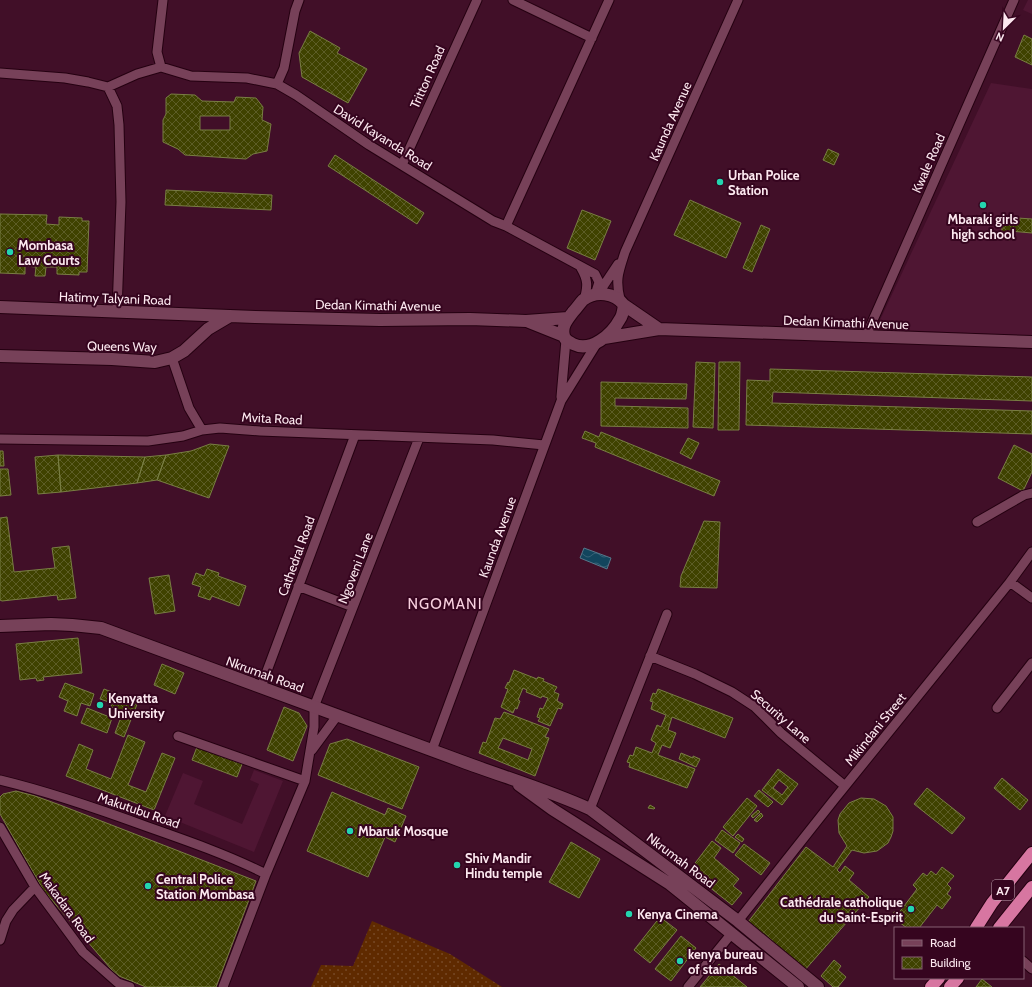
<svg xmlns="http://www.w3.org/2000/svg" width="1032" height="987" font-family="Cabin,sans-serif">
<defs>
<pattern id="grass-dots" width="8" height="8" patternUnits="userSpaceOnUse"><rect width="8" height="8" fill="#5f2a00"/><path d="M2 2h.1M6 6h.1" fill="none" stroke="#774926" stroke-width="1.8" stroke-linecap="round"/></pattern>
<pattern id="water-waves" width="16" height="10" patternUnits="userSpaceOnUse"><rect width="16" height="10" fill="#12455d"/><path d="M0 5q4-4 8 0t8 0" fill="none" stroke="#356075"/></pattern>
<pattern id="building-cross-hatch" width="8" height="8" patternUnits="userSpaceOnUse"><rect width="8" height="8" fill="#3f4200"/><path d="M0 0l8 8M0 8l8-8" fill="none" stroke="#5c5d26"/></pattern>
</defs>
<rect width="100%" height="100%" fill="#410f28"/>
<!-- built -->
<path fill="#4f1633" d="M 1028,0 L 1032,0 L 1032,14 L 1023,10 Z
M 991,83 L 1032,89 L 1032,336 L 879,329 L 880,320 Z
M 254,770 L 283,781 L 254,852 L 165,816 L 183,773 L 203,781 L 194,804 L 242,824 L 259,784 L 250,780 Z"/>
<!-- grass -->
<path fill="url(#grass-dots)" d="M 372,921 L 450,954 L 502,987 L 311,987 L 321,965 L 353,966 Z"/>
<!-- water -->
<path fill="url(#water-waves)" stroke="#587689" d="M 584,548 L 611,558 L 607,569 L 580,558 Z"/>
<!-- building -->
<path fill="url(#building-cross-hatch)" stroke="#797e43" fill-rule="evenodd" d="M 310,31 L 340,48 L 337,53 L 367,69 L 348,103 L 302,77 L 299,53 Z
M 1024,35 L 1032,39 L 1032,65 L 1015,57 Z
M 171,94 L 195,95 L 202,101 L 234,102 L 236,97 L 256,98 L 263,107 L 262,120 L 271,124 L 267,151 L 253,154 L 246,159 L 185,155 L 178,149 L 163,142 L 163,120 L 166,114 L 166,98 ZM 200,116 L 230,116 L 230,130 L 200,130 Z
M 828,149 L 839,154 L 834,165 L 823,160 Z
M 335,155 L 424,213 L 417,224 L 328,166 Z
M 166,190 L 272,195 L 271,210 L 165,205 Z
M 690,200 L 741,223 L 726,258 L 674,235 Z
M 582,210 L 611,221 L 595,260 L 567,248 Z
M 0,214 L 47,215 L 46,224 L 59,225 L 59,217 L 82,218 L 82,221 L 89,221 L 87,272 L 79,272 L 79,275 L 57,274 L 57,267 L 46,267 L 45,276 L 35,276 L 36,267 L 25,266 L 25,274 L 0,273 Z
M 1003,217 L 1032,219 L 1032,233 L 1010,231 L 1010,240 L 1001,239 Z
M 761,225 L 770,229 L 752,272 L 743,268 Z
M 696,362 L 715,363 L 713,428 L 693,427 Z
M 719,362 L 740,362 L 739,430 L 718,430 Z
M 770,369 L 1032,377 L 1032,401 L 773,392 L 772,403 L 1032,411 L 1032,434 L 746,425 L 747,380 L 770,381 Z
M 601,382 L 687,384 L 686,399 L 615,398 L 615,406 L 688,408 L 688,428 L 601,426 Z
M 585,431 L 599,437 L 601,432 L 720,481 L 714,496 L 595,447 L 596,443 L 582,438 Z
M 688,438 L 699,443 L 691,459 L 680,453 Z
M 210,444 L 229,446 L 209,498 L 157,480 L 166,455 L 191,451 Z
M 1014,445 L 1032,454 L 1032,472 L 1023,491 L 998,478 Z
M 0,451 L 3,451 L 4,466 L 0,466 Z
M 58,455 L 61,492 L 38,494 L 35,457 Z
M 58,455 L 145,457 L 137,483 L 61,492 Z
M 166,455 L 157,480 L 137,483 L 145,457 Z
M 0,469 L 8,469 L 11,495 L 0,496 Z
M 7,517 L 14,572 L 55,568 L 52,548 L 69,546 L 76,598 L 58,600 L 57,595 L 2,601 L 0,600 L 0,518 Z
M 704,521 L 720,522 L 717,588 L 680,587 L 681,576 Z
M 207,569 L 219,573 L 218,576 L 246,586 L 239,606 L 212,596 L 210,600 L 198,596 L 201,587 L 192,584 L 196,573 L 204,576 Z
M 169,575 L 175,611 L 155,614 L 149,578 Z
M 78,638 L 82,673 L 43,677 L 44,680 L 37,681 L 36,678 L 20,680 L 16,644 Z
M 162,664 L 184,673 L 175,694 L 154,685 Z
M 514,670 L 537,679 L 538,677 L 544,679 L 543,681 L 557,687 L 554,692 L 559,694 L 557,701 L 563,704 L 561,709 L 558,708 L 550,726 L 538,721 L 540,718 L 537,717 L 540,708 L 543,709 L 548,698 L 542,696 L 541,698 L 526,692 L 527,690 L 523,688 L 518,700 L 520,701 L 517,709 L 515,708 L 513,713 L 501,707 L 508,689 L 505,688 L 508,682 L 509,683 Z
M 65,683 L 94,694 L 90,706 L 81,703 L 77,716 L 64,711 L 68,701 L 59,697 Z
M 104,689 L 138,702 L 124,737 L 115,733 L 123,712 L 111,707 L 112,703 L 100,699 Z
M 658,689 L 733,718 L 725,738 L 672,717 L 668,730 L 676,733 L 670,748 L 662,745 L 658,755 L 695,769 L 687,788 L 629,767 L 630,763 L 627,762 L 630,755 L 633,756 L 636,747 L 652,753 L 656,743 L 651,740 L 657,725 L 661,727 L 666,715 L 651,709 L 653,702 L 650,701 L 653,693 L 656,694 Z
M 284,707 L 299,713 L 307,726 L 293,761 L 267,750 Z
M 87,708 L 112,718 L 107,733 L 81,723 Z
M 504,712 L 549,729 L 545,737 L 549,738 L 535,776 L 479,753 L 483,742 L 486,743 L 495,718 L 500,719 ZM 503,738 L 532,749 L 528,760 L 498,748 Z
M 128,735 L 145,742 L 128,785 L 146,792 L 162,753 L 175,758 L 154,810 L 66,776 L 79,744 L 93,750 L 86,769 L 111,779 Z
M 347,739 L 419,767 L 402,809 L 318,775 L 330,744 Z
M 197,747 L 242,764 L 237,777 L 192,760 Z
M 681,753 L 693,758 L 693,756 L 700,759 L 696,767 L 679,759 Z
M 778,769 L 798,784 L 782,805 L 762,790 ZM 779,780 L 788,787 L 782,795 L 773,788 Z
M 1002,778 L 1028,800 L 1020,810 L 994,788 Z
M 927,788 L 965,818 L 952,834 L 914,804 Z
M 759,790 L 773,802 L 768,807 L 754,796 Z
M 16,791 L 35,796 L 60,805 L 256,881 L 216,987 L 146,987 L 119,976 L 111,969 L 44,891 L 0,814 L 0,797 L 3,794 Z
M 332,792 L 385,815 L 388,808 L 406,816 L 395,842 L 385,837 L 368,877 L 307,851 Z
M 747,798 L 757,806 L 733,836 L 723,827 Z
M 861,798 L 874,799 L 886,806 L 893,817 L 893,831 L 891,837 L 888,843 L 877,851 L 864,853 L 852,850 L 837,870 L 840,873 L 845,866 L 854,873 L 849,880 L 869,897 L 804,971 L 745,926 L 806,847 L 833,867 L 847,846 L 839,833 L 838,820 L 840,814 L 849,803 Z
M 650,805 L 655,808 L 654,809 L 648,808 Z
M 758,810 L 760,812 L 753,818 L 751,816 Z
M 761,813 L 763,816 L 757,822 L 754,820 Z
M 722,830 L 740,843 L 733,853 L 715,840 Z
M 738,834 L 744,839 L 742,842 L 735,837 Z
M 712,841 L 721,848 L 714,858 L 739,879 L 733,886 L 742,893 L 732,905 L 689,871 Z
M 571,842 L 600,859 L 579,898 L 549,882 Z
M 744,844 L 770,863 L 761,875 L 735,855 Z
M 942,867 L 954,876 L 947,884 L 951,888 L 947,894 L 951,897 L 942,909 L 937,905 L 919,928 L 907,928 L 899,922 L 897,924 L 890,918 L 895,911 L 898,914 L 917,889 L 913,885 L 923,873 L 927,876 L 931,871 L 936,875 Z
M 660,917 L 677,930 L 650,963 L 634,950 Z
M 681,936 L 696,948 L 671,981 L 655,969 Z
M 834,960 L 841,966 L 838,970 L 846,977 L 838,987 L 833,987 L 821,976 Z
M 719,964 L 747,987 L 700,987 Z
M 982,979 L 992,987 L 976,987 Z"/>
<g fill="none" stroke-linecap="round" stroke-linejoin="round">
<!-- minor casing -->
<g stroke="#250011" stroke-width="11">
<path id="minor" d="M 513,0 L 592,38
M 161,67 L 157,52 L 163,0
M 0,73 L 65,78 L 88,82 L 108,87 L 137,74 L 161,67 L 191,76 L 247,78 L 277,84 L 296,95 L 369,145 L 493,221 L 506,226 L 595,274 L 599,282 L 595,295
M 277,84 L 284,68 L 295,11 L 299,0
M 108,87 L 117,106 L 119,125 L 121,202 L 117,311
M 402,165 L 477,0
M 506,226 L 609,0
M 581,268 C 588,280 588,286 584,300
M 598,294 L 618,264
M 620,299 C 615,279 619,271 625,252 L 738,0
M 866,336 L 1014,0
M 172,358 L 189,408 L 202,430
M 561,397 L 566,340
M 0,439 L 148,441 L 183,436 L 202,430 L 220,428 L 260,431 L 493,440 L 544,445
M 977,522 L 1024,495 L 1032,493
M 1010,582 L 1032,598
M 298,586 L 353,607
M 650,656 L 695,674 L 732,692 L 755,707 L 781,733 L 845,786
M 261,687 L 355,435
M 997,708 L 1032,663
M 178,736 L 305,781
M 312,750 L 337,716
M 432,750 L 561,401 L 597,343
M 0,780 C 50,792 99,809 148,827 C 188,841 228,855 266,874
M 590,809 L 667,614
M 0,827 L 35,887 L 83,952 L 118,983 L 130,987
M 738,921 L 833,801 L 1010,582 L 1032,552
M 0,940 L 6,921 L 13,910 L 35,887
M 1023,961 L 1032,969
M 223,987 L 266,874 L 305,781 L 314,727 L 314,707 L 419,438
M 688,987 L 732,933"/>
</g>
<!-- tertiary casing -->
<g stroke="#250011" stroke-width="14">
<path id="tertiary" d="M 624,305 C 623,310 623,315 620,319 C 612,334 591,353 573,344 C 569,342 565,340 564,336 C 561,326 568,319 573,312 C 577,308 580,303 583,300 C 596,290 615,293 624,305 L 659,329
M 0,307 L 255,317 L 380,320 L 470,319 L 526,321 L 568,318
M 529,322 L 564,336
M 604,338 L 659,329 L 1032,342
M 0,356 L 112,359 L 155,362 L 172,358 L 184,351 L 208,329 L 230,316
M 0,626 L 51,624 L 72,625 L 101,628 L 461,761 C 504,777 548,790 590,809 L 738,921 L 818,987
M 519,785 L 552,809 L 670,884 L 798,987"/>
</g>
<!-- trunk casing -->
<g stroke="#250011" stroke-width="14">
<path id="trunk" d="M 976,928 L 992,903 L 1032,853
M 999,928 L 1032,887
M 931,987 L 939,978
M 950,987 L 958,978"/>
</g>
<!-- minor -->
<use href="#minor" stroke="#774159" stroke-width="9"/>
<!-- tertiary -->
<use href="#tertiary" stroke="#774159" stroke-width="12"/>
<!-- trunk -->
<use href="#trunk" stroke="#d776a1" stroke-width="12"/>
</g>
<!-- markers -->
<g fill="#23d5af" stroke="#36051f" stroke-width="1.5">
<circle cx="720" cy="182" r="4"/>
<circle cx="983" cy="205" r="4"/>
<circle cx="10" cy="252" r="4"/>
<circle cx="100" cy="705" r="4"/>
<circle cx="350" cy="831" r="4"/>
<circle cx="457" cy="865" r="4"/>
<circle cx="148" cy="886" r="4"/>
<circle cx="911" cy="909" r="4"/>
<circle cx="629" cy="914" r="4"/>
<circle cx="680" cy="961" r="4"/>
</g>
<g text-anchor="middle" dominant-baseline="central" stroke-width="4" stroke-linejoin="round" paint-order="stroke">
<!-- shield labels -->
<rect fill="#36051f" stroke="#c1a4b1" stroke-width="1" x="992" y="880" width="22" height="20" rx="3"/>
<g font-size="12" font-weight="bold" fill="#fce8ef">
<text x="1003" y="890">A7</text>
</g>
<!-- street labels -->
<g font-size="13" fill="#fce8ef" stroke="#36051f">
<text transform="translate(427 77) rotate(-66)">Tritton Road</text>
<text transform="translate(670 121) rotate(-66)">Kaunda Avenue</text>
<text transform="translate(383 137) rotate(32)">David Kayanda Road</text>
<text transform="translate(928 163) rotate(-66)">Kwale Road</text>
<text transform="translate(115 298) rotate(2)">Hatimy Talyani Road</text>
<text transform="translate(378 305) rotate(1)">Dedan Kimathi Avenue</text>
<text transform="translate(846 322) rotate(2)">Dedan Kimathi Avenue</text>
<text transform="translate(122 346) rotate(1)">Queens Way</text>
<text transform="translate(272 418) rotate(3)">Mvita Road</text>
<text transform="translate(497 537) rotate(-70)">Kaunda Avenue</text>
<text transform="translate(296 556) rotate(-70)">Cathedral Road</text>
<text transform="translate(355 568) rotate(-69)">Ngoveni Lane</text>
<text transform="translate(265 674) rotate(20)">Nkrumah Road</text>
<text transform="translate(781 716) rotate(41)">Security Lane</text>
<text transform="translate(875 729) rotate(-51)">Mikindani Street</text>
<text transform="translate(139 810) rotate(19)">Makutubu Road</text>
<text transform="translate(681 860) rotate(37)">Nkrumah Road</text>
<text transform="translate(67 907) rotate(54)">Makadara Road</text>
</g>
<!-- poi labels -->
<g font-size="13" font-weight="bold" fill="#fce8ef" stroke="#36051f" text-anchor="start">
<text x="728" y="175">Urban Police<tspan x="728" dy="15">Station</tspan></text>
<text x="983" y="219" text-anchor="middle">Mbaraki girls<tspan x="983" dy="15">high school</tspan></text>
<text x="18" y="245">Mombasa<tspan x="18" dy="15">Law Courts</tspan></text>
<text x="108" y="698">Kenyatta<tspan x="108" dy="15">University</tspan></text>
<text x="358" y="831">Mbaruk Mosque</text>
<text x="465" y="858">Shiv Mandir<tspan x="465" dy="15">Hindu temple</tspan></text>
<text x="156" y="879">Central Police<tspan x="156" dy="15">Station Mombasa</tspan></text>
<text x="903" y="902" text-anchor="end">Cathédrale catholique<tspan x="903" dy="15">du Saint-Esprit</tspan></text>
<text x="637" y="914">Kenya Cinema</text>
<text x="688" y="954">kenya bureau<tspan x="688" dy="15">of standards</tspan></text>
</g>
<!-- quarter labels -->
<g font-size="15" letter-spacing="1" fill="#f8d0df" stroke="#36051f">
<text x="445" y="604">NGOMANI</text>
</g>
</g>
<!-- legend -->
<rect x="894" y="927" width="130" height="52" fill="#36051f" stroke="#856072"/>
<rect x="902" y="940" width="20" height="6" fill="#774159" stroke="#856072"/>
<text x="930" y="947" font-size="12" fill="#fce8ef">Road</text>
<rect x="902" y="957" width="20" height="12" fill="url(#building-cross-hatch)" stroke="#856072"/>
<text x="930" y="967" font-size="12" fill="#fce8ef">Building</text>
<!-- north arrow -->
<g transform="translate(1004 28) rotate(204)" stroke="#36051f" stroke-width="3" paint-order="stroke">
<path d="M0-3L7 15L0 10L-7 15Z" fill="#fce8ef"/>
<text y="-6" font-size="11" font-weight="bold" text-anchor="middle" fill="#fce8ef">N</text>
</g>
</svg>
